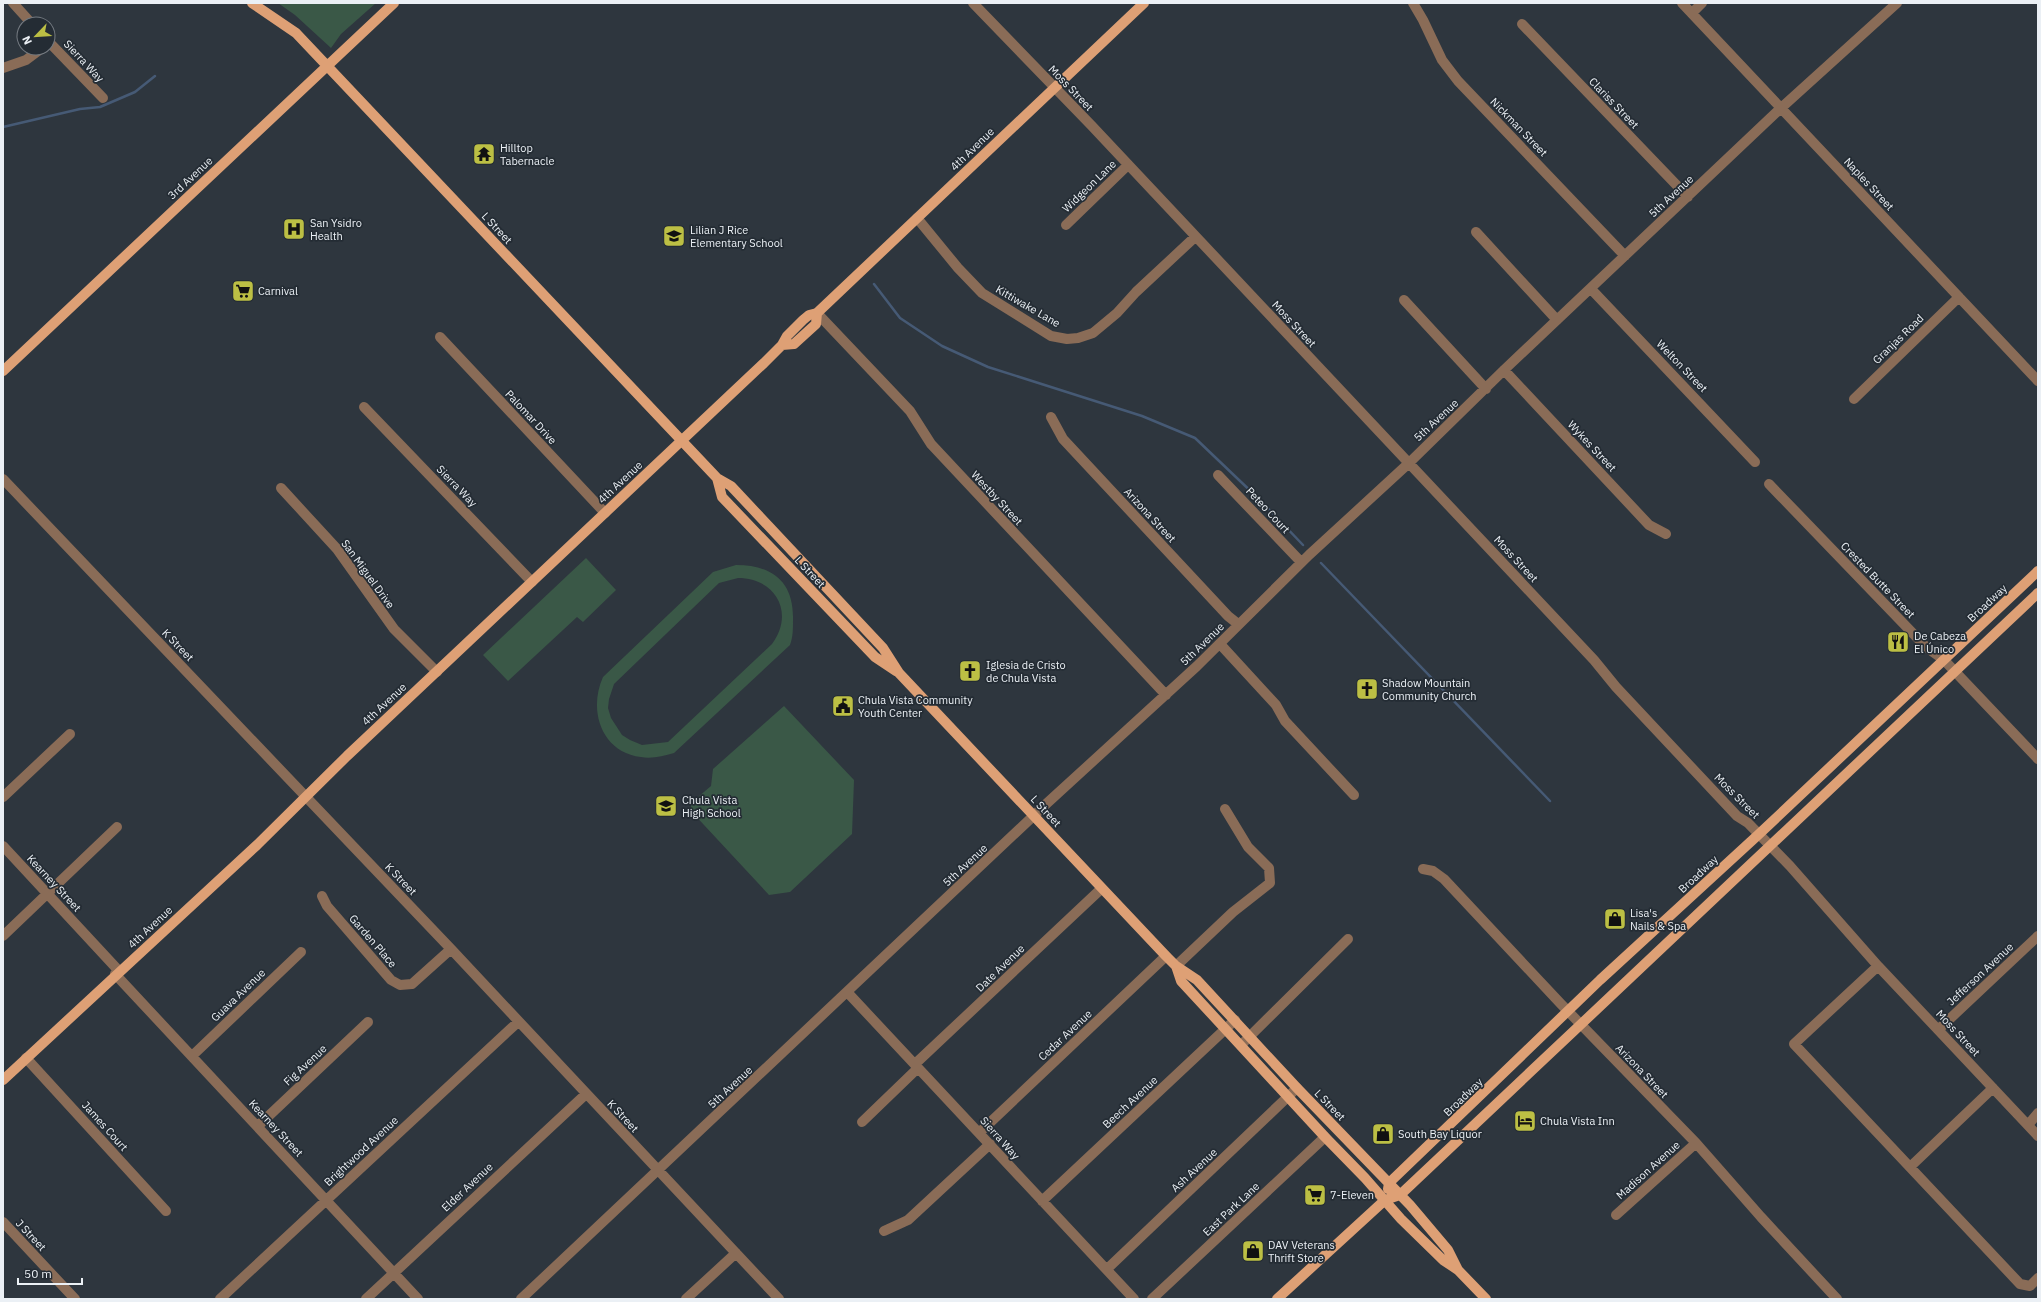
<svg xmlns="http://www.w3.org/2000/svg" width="2041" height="1302" font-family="'IBM Plex Sans',sans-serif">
<rect width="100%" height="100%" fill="#2e363e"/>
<!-- green -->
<path fill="#3a5847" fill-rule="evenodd" d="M 278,3 L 376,3 L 341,34 L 331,48 L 295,15 Z
M 586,558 L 616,590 L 583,622 L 577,617 L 508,681 L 483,655 Z
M 736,565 C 773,565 794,582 793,620 C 793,629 793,637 790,645 L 674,753 C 663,756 652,759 641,757 C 601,752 588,710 603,677 L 713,572 ZM 738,578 C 776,578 795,613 772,644 L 668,742 L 642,745 L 630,740 L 622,735 L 611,718 L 608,708 L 609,699 L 614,684 L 719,583 Z
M 784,706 L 854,780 L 852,834 L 790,892 L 769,895 L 691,811 L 691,803 L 711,786 L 713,769 Z"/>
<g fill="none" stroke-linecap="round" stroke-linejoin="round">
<!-- stream -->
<path stroke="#465a75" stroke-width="2.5" d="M 3,127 L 80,109 L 100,107 L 135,92 L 155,76
M 874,284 L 900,318 L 942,346 L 988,367 L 1142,416 L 1195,438 L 1261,501 L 1303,545
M 1321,563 L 1550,801"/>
<!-- minor -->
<path stroke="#8a6c57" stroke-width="10" d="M 13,3 L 32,24
M 973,3 L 1091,125 L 1594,660 L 1616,687 L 1737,816 L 1748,823 L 1790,866 L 1878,966 L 2038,1136
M 1413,3 L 1423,20 L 1442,60 L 1458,81 L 1625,256
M 1682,3 L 2038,381
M 1692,13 L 1702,3
M 1522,24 L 1688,197
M 48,41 L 103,98
M 3,68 L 26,60 L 42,48
M 917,218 L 958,268 L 982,293 L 1051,336 L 1067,339 L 1078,338 L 1093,333 L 1117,313 L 1136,292 L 1195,237
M 1066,225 L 1128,165
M 1476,232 L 1557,320
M 1591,289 L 1755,462
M 1404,300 L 1486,389
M 817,313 L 910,411 L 931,444 L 1166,695
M 440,337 L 605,513
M 1504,370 L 1649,525 L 1666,534
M 1854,399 L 1959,297
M 364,407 L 532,582
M 1051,417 L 1063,439 L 1228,616 L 1238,624
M 1218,475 L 1301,562
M 3,479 L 451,949 L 779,1299
M 1769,484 L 1926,647 L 1944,660 L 2038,759
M 281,488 L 337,549 L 394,629 L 437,672
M 1220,644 L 1276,705 L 1285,721 L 1354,795
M 3,797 L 70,734
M 3,846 L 119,971
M 1423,869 L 1433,871 L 1444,879 L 1561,1004 L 1696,1143 L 1761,1217 L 1837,1299
M 322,896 L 327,906 L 391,980 L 400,985 L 412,984 L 451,949
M 3,936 L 117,827
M 1176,966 L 1233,912 L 1270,883 L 1269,868 L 1248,847 L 1225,809
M 1878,966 L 1794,1044 L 2020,1284 L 2030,1286 L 2038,1278
M 115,974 L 418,1299
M 848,993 C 944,1095 1039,1197 1134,1299
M 1939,1029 L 2038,936
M 1241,1045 L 1348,939
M 192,1056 L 301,952
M 26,1058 L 166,1211
M 915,1064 L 1101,889
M 862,1122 L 918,1068
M 2028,1125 L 2038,1113
M 258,1126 L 368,1022
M 980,1132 L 1166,956
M 1910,1167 L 1993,1088
M 1042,1201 L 1235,1020
M 1616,1215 L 1696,1143
M 3,1222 L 75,1299
M 884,1231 L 908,1220 L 990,1144
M 1107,1269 L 1297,1088
M 220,1299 L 518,1022
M 366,1299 L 586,1094
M 521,1299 L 1045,805 L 1197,666 L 1309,555 L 1409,463 L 1504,370 L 1781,108 L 1897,3
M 686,1299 L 736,1253
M 1152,1299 L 1325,1137"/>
<!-- major -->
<path stroke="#dea075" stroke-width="10" d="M 252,3 L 296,33 L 717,478 L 731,486 L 883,648 L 899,673 L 1166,956 L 1176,966 L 1197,980 L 1297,1088 L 1410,1205 L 1448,1250 L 1458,1270
M 782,345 L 794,344 L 816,324 L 817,313
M 3,371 L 394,3
M 717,478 L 722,497 L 875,657 L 896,671
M 1176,966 L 1181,981 L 1325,1137 L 1365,1178 L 1401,1219 L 1443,1260 L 1458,1270 L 1486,1299
M 3,1080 L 257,845 L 347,756 L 764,363 L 782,345 L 787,336 L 803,320 L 809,315 L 817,313 L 1144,3
M 1388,1189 L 1389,1183 L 1600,980 L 1758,835 L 2038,571
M 1277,1299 L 1385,1200 L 1400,1195 L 2038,593"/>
</g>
<!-- icons -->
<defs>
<g id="temple-square" transform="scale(1.15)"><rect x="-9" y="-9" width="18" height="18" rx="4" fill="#bcbf44" stroke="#242c34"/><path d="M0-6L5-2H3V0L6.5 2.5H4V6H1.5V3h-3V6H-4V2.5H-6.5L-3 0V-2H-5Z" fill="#111"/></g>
<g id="hospital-square" transform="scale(1.15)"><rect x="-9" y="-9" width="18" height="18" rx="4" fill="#bcbf44" stroke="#242c34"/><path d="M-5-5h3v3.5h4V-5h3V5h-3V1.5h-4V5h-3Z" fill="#111"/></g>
<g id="school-square" transform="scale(1.15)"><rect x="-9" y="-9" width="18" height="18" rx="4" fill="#bcbf44" stroke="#242c34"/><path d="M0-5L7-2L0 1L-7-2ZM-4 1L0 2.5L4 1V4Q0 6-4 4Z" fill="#111"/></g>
<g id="supermarket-square" transform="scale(1.15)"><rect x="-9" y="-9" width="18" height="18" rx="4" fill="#bcbf44" stroke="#242c34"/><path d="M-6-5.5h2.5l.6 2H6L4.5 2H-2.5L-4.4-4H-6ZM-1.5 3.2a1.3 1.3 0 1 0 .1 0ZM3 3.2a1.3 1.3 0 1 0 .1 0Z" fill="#111"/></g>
<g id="restaurant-square" transform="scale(1.15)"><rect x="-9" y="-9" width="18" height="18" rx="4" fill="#bcbf44" stroke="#242c34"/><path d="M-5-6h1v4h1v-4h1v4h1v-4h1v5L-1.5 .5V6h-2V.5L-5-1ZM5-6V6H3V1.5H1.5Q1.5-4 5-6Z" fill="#111"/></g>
<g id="church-square" transform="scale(1.15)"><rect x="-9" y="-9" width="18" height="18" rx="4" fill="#bcbf44" stroke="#242c34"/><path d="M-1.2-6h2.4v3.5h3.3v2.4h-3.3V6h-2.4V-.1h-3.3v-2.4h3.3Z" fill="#111"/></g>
<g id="civic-square" transform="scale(1.15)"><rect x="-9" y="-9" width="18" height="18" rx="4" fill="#bcbf44" stroke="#242c34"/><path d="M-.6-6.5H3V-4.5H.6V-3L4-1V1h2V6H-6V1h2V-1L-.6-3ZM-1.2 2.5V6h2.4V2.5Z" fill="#111"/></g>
<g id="shop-square" transform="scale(1.15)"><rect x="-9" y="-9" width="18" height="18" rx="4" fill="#bcbf44" stroke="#242c34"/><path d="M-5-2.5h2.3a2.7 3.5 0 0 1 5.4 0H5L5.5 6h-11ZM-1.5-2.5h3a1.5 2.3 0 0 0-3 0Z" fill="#111"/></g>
<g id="hotel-square" transform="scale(1.15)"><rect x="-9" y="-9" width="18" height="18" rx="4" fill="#bcbf44" stroke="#242c34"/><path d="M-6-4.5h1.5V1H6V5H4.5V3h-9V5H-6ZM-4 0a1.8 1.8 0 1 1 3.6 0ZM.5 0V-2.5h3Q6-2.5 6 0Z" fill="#111"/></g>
</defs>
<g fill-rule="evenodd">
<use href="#temple-square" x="484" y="154"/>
<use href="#hospital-square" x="294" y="229"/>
<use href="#school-square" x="674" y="236"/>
<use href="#supermarket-square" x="243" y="291"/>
<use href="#restaurant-square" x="1898" y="642"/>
<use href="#church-square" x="970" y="671"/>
<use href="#church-square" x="1367" y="689"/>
<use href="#civic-square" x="843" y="706"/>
<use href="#school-square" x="666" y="806"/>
<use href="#shop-square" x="1615" y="919"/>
<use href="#hotel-square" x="1525" y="1121"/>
<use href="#shop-square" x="1383" y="1134"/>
<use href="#supermarket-square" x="1315" y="1195"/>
<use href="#shop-square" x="1253" y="1251"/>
</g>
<g text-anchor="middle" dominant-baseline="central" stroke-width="3.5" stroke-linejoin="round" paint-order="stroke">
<!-- street labels -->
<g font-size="11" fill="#ebf0f5" stroke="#242c34">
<text transform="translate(84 61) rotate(47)">Sierra Way</text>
<text transform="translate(1071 88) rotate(46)">Moss Street</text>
<text transform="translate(1614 103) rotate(46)">Clariss Street</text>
<text transform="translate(1519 127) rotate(46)">Nickman Street</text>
<text transform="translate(972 149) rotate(-44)">4th Avenue</text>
<text transform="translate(190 178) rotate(-43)">3rd Avenue</text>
<text transform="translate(1869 184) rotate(47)">Naples Street</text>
<text transform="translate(1089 186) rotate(-44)">Widgeon Lane</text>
<text transform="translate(1671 196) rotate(-43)">5th Avenue</text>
<text transform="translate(497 228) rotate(47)">L Street</text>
<text transform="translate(1028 306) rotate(30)">Kittiwake Lane</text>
<text transform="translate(1294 324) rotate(47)">Moss Street</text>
<text transform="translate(1898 339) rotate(-44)">Granjas Road</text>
<text transform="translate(1682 366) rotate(46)">Welton Street</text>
<text transform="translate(531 417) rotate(47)">Palomar Drive</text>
<text transform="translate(1436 420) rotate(-43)">5th Avenue</text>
<text transform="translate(1592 446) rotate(47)">Wykes Street</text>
<text transform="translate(620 482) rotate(-43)">4th Avenue</text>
<text transform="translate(457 486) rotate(46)">Sierra Way</text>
<text transform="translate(997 498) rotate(47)">Westby Street</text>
<text transform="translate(1268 510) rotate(47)">Peteo Court</text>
<text transform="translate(1150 515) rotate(47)">Arizona Street</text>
<text transform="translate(1516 559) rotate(47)">Moss Street</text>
<text transform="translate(810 572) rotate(47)">L Street</text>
<text transform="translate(368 574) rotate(54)">San Miguel Drive</text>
<text transform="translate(1878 580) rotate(46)">Crested Butte Street</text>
<text transform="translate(1987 603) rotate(-43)">Broadway</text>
<text transform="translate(1202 644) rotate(-44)">5th Avenue</text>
<text transform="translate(178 645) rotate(46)">K Street</text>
<text transform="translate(384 704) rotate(-43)">4th Avenue</text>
<text transform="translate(1737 796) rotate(45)">Moss Street</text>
<text transform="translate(1046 811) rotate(47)">L Street</text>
<text transform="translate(965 865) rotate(-43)">5th Avenue</text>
<text transform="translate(1698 874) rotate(-43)">Broadway</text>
<text transform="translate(401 879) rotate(46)">K Street</text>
<text transform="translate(54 883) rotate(47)">Kearney Street</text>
<text transform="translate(150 927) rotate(-43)">4th Avenue</text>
<text transform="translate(373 941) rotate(49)">Garden Place</text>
<text transform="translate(1000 968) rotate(-44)">Date Avenue</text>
<text transform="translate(1980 974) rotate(-43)">Jefferson Avenue</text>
<text transform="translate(238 995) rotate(-44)">Guava Avenue</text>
<text transform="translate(1958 1033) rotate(47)">Moss Street</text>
<text transform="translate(1065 1035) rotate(-43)">Cedar Avenue</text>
<text transform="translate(305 1065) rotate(-43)">Fig Avenue</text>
<text transform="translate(1642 1071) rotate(46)">Arizona Street</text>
<text transform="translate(730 1087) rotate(-43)">5th Avenue</text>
<text transform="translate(1463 1097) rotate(-44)">Broadway</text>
<text transform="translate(1130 1102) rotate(-43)">Beech Avenue</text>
<text transform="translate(1330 1105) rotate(46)">L Street</text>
<text transform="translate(623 1116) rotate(47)">K Street</text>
<text transform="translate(105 1126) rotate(48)">James Court</text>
<text transform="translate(276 1128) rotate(47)">Kearney Street</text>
<text transform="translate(1000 1138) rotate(48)">Sierra Way</text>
<text transform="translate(361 1151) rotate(-43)">Brightwood Avenue</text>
<text transform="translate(1194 1170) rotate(-43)">Ash Avenue</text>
<text transform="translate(1648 1170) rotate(-42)">Madison Avenue</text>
<text transform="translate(467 1187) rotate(-43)">Elder Avenue</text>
<text transform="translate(1231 1209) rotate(-43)">East Park Lane</text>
<text transform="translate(31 1235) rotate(47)">J Street</text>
</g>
<!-- poi labels -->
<g font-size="11" fill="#ebf0f5" stroke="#242c34" text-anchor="start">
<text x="500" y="148">Hilltop<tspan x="500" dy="13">Tabernacle</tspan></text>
<text x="310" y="223">San Ysidro<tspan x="310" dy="13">Health</tspan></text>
<text x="690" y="230">Lilian J Rice<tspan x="690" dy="13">Elementary School</tspan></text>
<text x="258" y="291">Carnival</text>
<text x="1914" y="636">De Cabeza<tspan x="1914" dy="13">El Único</tspan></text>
<text x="986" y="665">Iglesia de Cristo<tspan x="986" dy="13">de Chula Vista</tspan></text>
<text x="1382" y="683">Shadow Mountain<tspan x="1382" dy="13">Community Church</tspan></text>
<text x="858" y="700">Chula Vista Community<tspan x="858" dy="13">Youth Center</tspan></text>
<text x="682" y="800">Chula Vista<tspan x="682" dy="13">High School</tspan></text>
<text x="1630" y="913">Lisa's<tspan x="1630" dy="13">Nails &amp; Spa</tspan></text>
<text x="1540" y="1121">Chula Vista Inn</text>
<text x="1398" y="1134">South Bay Liquor</text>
<text x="1330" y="1195">7-Eleven</text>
<text x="1268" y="1245">DAV Veterans<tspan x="1268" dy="13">Thrift Store</tspan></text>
</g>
</g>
<!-- border -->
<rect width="2041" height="1302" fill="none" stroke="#ebf0f5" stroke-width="8"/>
<!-- north arrow -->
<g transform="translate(36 36) rotate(245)"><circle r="19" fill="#242c34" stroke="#747a81"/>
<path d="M0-3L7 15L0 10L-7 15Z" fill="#bcbf44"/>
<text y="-6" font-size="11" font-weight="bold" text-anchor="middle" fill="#ebf0f5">N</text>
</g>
<!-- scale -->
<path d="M18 1278v6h64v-6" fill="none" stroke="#ebf0f5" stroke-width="2"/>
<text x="24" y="1278" font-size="12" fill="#ebf0f5" stroke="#242c34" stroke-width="3" paint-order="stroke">50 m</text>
</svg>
